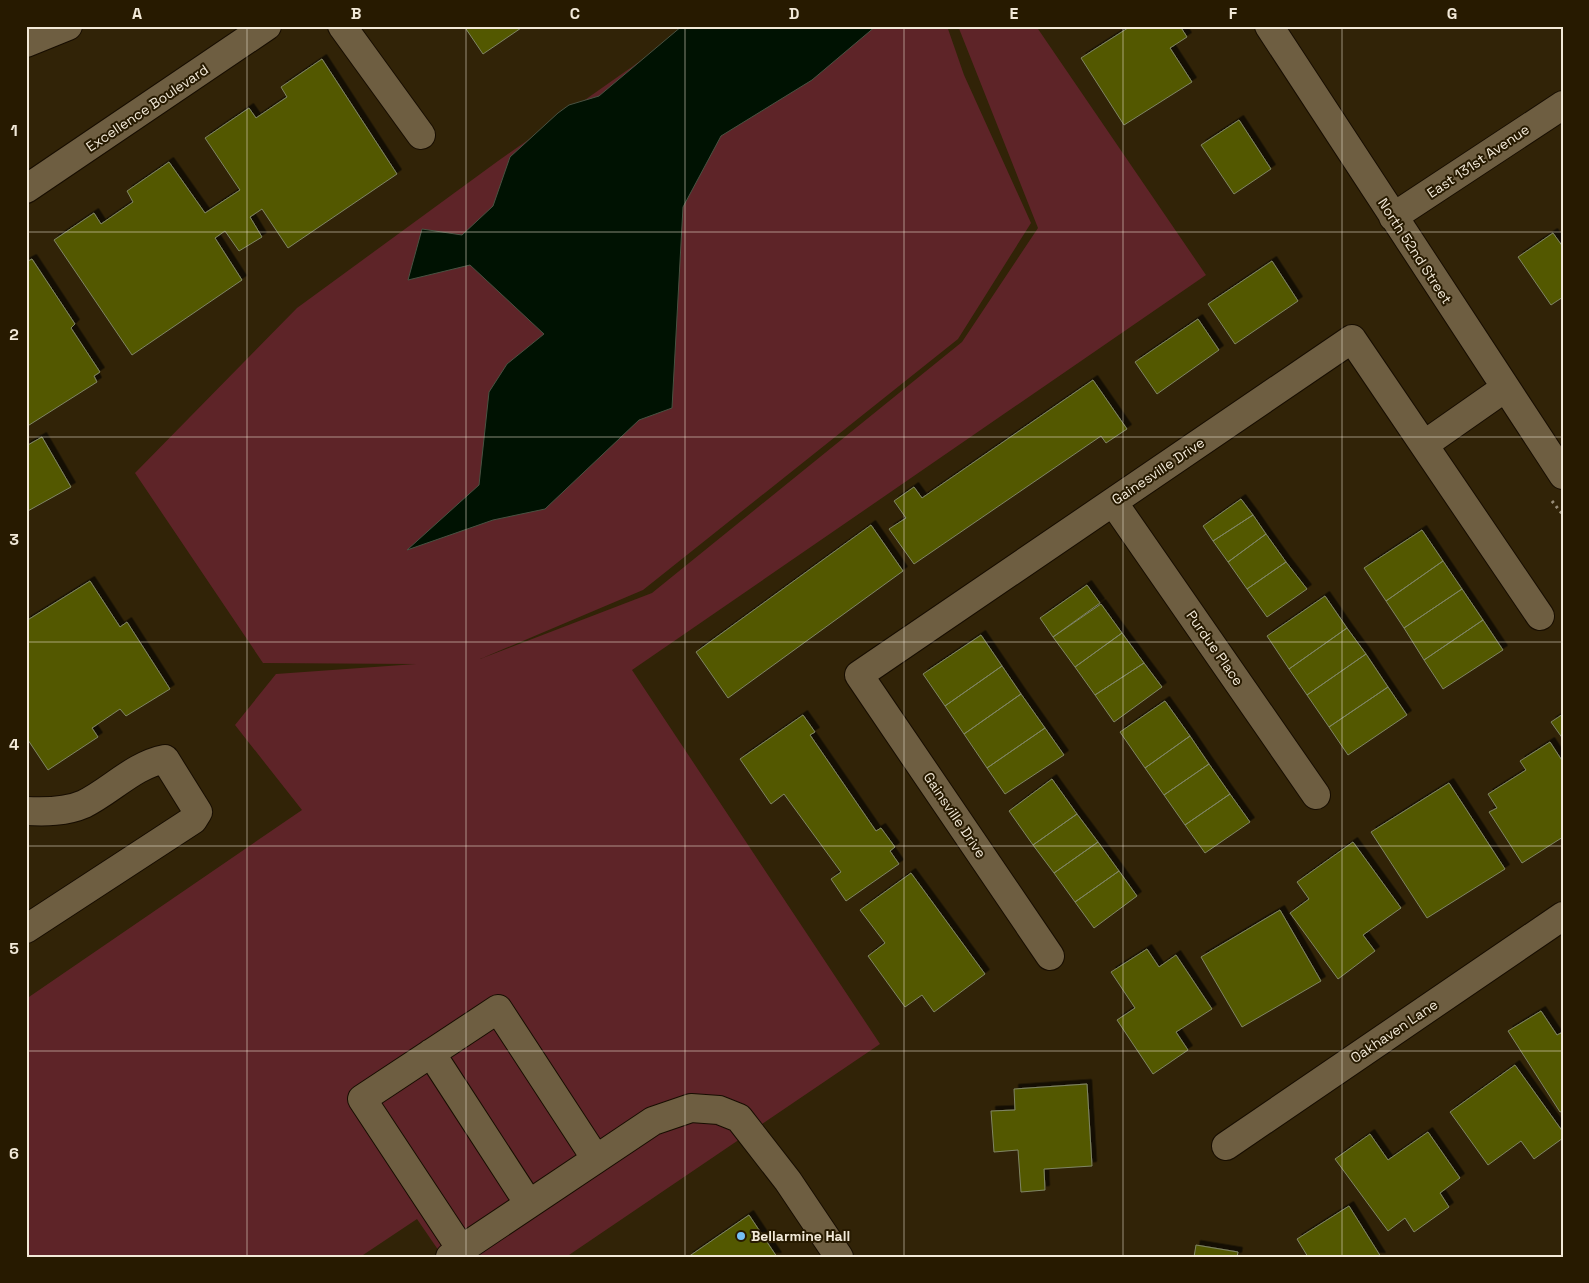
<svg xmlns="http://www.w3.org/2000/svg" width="1589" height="1283" font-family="'Space Grotesk',sans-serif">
<defs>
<filter id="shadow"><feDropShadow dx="4.5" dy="-4.5" stdDeviation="0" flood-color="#0009"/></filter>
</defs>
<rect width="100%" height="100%" fill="#312307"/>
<!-- green -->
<path fill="#5e2428" d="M 690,26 L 947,26 L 964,75 L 1031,223 L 958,339 L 643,590 L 480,659 L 652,593 L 962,342 L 1038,228 L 958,26 L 1036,26 L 1206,275 L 632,670 L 880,1044 L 566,1257 L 443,1257 L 417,1219 L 360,1257 L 26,1257 L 26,999 L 302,810 L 235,725 L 276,674 L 416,664 L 263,663 L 135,473 L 297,308 L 498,161 Z"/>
<!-- water -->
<path fill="#001202" stroke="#495242" d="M 682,26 L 876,26 L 812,80 L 721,136 L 683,207 L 672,408 L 639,420 L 545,509 L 493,520 L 407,550 L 479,485 L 489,392 L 507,364 L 544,334 L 470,265 L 408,280 L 422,229 L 462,235 L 493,206 L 510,157 L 558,113 L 569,105 L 599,96 Z"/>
<!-- building -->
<path fill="#525902" stroke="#808564" filter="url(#shadow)" d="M 464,26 L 524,26 L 483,54 Z
M 1131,26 L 1180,26 L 1187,37 L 1170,48 L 1192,82 L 1124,125 L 1081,58 Z
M 322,59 L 397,174 L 288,248 L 262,209 L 250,217 L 262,237 L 239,251 L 225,231 L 215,238 L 242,280 L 132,355 L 54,240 L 94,213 L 101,224 L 133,202 L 127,191 L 169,162 L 205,213 L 240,190 L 205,138 L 249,108 L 256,118 L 287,97 L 281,87 Z
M 1239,120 L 1271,169 L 1234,194 L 1201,145 Z
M 1553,233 L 1563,247 L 1563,297 L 1551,305 L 1518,257 Z
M 32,259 L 75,324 L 71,328 L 100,372 L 94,376 L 97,382 L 26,427 L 26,262 Z
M 1272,261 L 1298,301 L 1235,344 L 1208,304 Z
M 1198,319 L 1219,350 L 1157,394 L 1135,362 Z
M 1093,380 L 1127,429 L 1106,443 L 1101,436 L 914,564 L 889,529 L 906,518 L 894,501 L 914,487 L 922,498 Z
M 42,437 L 71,487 L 26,512 L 26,446 Z
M 1241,499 L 1253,515 L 1213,541 L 1203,526 Z
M 1253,515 L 1266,534 L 1228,562 L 1213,541 Z
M 871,525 L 903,571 L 728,698 L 696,652 Z
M 1422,530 L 1443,561 L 1386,601 L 1364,568 Z
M 1266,534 L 1286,562 L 1247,589 L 1228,562 Z
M 1443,561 L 1462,589 L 1404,628 L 1386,601 Z
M 1286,562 L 1307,589 L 1267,617 L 1247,589 Z
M 90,581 L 120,627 L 127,622 L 170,689 L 126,716 L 120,709 L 92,728 L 98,737 L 48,770 L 26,737 L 26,621 Z
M 1087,585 L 1100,603 L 1053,637 L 1040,618 Z
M 1462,589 L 1483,620 L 1424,660 L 1404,628 Z
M 1325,596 L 1347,628 L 1289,669 L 1267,636 Z
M 1101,604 L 1122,633 L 1075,667 L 1053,637 Z
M 1483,620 L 1503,650 L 1443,689 L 1424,660 Z
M 1347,628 L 1366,654 L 1307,695 L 1289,669 Z
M 1122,633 L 1144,663 L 1095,695 L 1075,667 Z
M 981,635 L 1002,666 L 945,706 L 923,674 Z
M 1366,654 L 1388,687 L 1329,727 L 1307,695 Z
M 1144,663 L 1162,687 L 1114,722 L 1095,695 Z
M 1002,666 L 1021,694 L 964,734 L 945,706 Z
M 1388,687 L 1407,715 L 1348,755 L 1329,727 Z
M 1021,694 L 1045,728 L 987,768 L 964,734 Z
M 1165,701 L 1190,736 L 1145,768 L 1120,732 Z
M 1563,714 L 1563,739 L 1551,722 Z
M 803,715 L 815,732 L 810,735 L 876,831 L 881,828 L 895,847 L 890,851 L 899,864 L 846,901 L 831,879 L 841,872 L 784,794 L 771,804 L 740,759 Z
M 1045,728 L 1064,755 L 1005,794 L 987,768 Z
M 1190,736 L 1209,764 L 1164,795 L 1145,768 Z
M 1550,742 L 1563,762 L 1563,837 L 1522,863 L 1489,812 L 1497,808 L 1488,794 L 1526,770 L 1520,761 Z
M 1209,764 L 1230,794 L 1185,825 L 1164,795 Z
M 1052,779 L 1077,814 L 1033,845 L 1009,811 Z
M 1449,783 L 1505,869 L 1427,918 L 1371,832 Z
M 1230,794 L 1250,822 L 1205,853 L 1185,825 Z
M 1077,814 L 1098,842 L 1054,873 L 1033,845 Z
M 1098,842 L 1119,871 L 1075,902 L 1054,873 Z
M 1353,842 L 1401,908 L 1363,935 L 1375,951 L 1338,979 L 1290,913 L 1309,899 L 1297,882 Z
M 1119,871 L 1137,896 L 1094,928 L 1075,902 Z
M 911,873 L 985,974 L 934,1012 L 922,995 L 905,1007 L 868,956 L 885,943 L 860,910 Z
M 1280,910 L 1321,981 L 1242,1027 L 1201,957 Z
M 1147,949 L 1159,967 L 1176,955 L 1212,1009 L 1176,1032 L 1188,1050 L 1153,1074 L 1117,1020 L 1135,1008 L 1111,972 Z
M 1541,1011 L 1557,1035 L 1563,1032 L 1563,1111 L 1560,1112 L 1508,1031 Z
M 1515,1065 L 1563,1132 L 1563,1138 L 1534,1159 L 1521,1141 L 1488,1165 L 1450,1112 Z
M 1087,1084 L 1092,1166 L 1044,1169 L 1045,1190 L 1021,1192 L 1018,1150 L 994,1152 L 991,1111 L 1015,1110 L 1014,1089 Z
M 1428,1132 L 1460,1178 L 1440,1193 L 1449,1207 L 1414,1232 L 1405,1218 L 1388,1231 L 1335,1159 L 1370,1134 L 1388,1160 Z
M 1349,1206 L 1381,1257 L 1308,1257 L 1297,1239 Z
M 749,1215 L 777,1257 L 688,1257 Z
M 1196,1245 L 1238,1252 L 1237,1257 L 1194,1257 Z"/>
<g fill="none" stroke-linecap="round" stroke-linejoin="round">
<!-- minor casing -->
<g stroke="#170d00" stroke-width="30">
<path id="minor" d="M 342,26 L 421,135
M 1269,26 L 1563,475
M 26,43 L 68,26
M 26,189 L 267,26
M 1393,217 L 1563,105
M 1425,444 L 1505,388
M 1113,502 L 1316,795
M 26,811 C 45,812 66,812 84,804 C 112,790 134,765 165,759 L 198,812 L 193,820 L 26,929
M 1050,956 L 859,675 L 1352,339 L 1540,616
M 431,1053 L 529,1204
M 1226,1146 L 1563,916
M 461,1249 L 362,1099 L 498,1009 L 596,1159
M 450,1257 L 653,1121 L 691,1108 L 719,1110 L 739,1118 L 788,1181 L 839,1257"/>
</g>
<!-- path -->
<path stroke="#998e78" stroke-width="3" stroke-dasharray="2.5 4" stroke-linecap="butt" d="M 1552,501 L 1563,515"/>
<!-- minor -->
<use href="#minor" stroke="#6e5e41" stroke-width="28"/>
</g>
<!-- grid -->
<path fill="none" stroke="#f2e9d8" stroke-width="1" stroke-opacity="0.55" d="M 247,26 L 247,1257M 466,26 L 466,1257M 685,26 L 685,1257M 904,26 L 904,1257M 1123,26 L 1123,1257M 1342,26 L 1342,1257M 26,232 L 1563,232M 26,437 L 1563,437M 26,642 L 1563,642M 26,846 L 1563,846M 26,1051 L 1563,1051"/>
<!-- markers -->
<circle fill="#75c0f6" stroke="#271a00" stroke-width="2" cx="741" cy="1236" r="5"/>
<g text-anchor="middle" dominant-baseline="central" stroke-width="4" stroke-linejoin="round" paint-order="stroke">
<!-- street labels -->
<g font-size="14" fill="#f2e9d8" stroke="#271a00">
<text transform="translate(147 108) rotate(-34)">Excellence Boulevard</text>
<text transform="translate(1478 161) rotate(-34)">East 131st Avenue</text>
<text transform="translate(1415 251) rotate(57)">North 52nd Street</text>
<text transform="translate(1158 471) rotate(-34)">Gainesville Drive</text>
<text transform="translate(1215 648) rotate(55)">Purdue Place</text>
<text transform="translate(955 815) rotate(56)">Gainsville Drive</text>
<text transform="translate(1394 1031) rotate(-34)">Oakhaven Lane</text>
</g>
<!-- poi labels -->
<g font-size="14" font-weight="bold" fill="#f2e9d8" stroke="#271a00" text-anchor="start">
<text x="751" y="1236">Bellarmine Hall</text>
</g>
</g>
<!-- border -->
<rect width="1589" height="1283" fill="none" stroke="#271a00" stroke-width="55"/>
<rect x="28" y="28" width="1534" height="1228" fill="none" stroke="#f2e9d8" stroke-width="2"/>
<g font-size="16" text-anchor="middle" font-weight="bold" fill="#f2e9d8">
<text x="137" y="19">A</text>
<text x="356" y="19">B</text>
<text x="575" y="19">C</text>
<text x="794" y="19">D</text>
<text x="1014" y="19">E</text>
<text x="1233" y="19">F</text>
<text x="1452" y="19">G</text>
<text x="14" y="136">1</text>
<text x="14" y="340">2</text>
<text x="14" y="545">3</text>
<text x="14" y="750">4</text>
<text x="14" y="954">5</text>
<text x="14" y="1159">6</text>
</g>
</svg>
